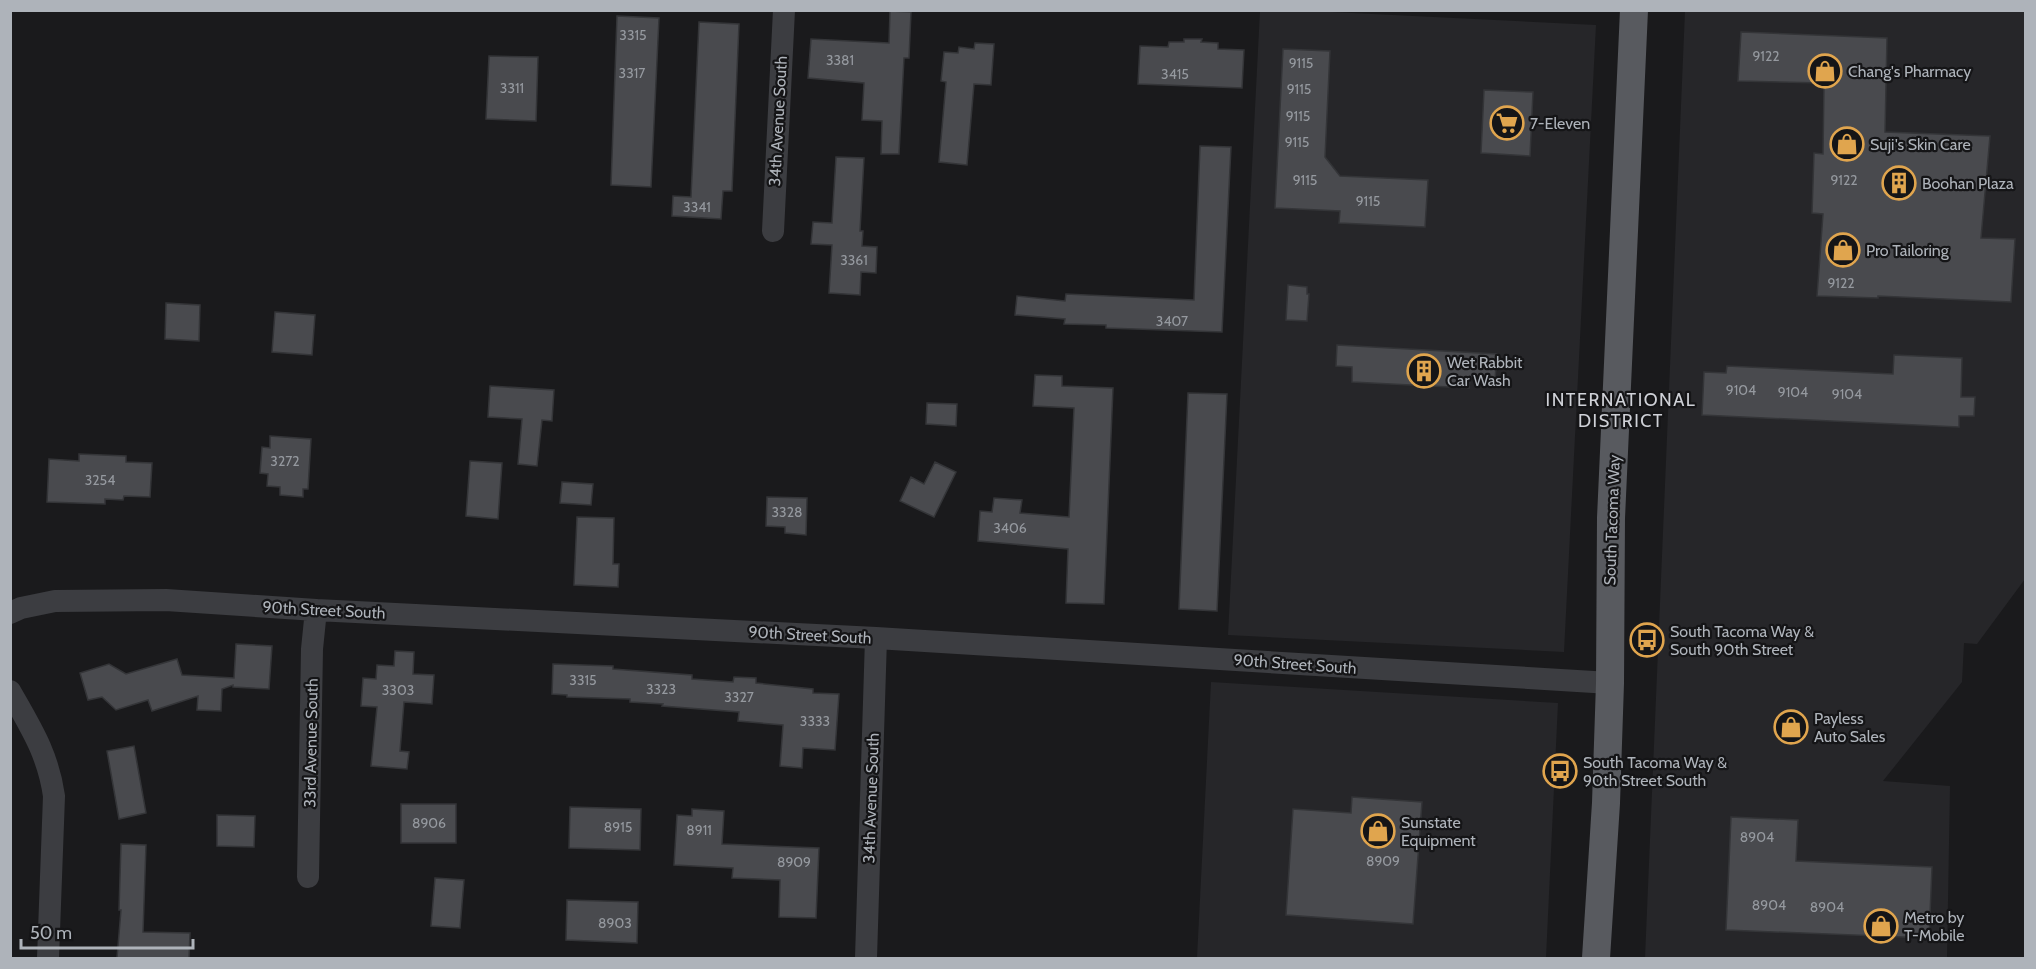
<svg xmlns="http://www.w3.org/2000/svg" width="2036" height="969" font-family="Cabin,sans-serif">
<rect width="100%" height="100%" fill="#1a1a1c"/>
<!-- built -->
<path fill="#262629" d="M 1260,11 L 1311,11 L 1596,25 L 1564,652 L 1228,635 Z
M 1685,11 L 2025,11 L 2025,579 L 1977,644 L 1964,643 L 1962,682 L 1883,781 L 1950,786 L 1947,958 L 1645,958 Z
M 1211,682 L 1558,703 L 1546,958 L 1197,958 Z"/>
<!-- building -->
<path fill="#494a4e" stroke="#343538" stroke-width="1.5" d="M 890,11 L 911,12 L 909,58 L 904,58 L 899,154 L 881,154 L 882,121 L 862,120 L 864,83 L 808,78 L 811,39 L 889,43 Z
M 617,16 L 659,18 L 651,187 L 611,185 Z
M 699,22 L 739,24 L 732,191 L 723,191 L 721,219 L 672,216 L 673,196 L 691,197 Z
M 1741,32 L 1887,38 L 1885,132 L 1990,136 L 1981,238 L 2015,239 L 2011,302 L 1878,296 L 1878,298 L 1817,296 L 1823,214 L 1812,213 L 1814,153 L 1823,154 L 1824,83 L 1738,81 Z
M 1184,39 L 1202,39 L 1201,42 L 1218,43 L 1218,49 L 1244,50 L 1242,88 L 1138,84 L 1140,46 L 1168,47 L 1169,42 L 1184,42 Z
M 975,43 L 994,44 L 991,85 L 974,84 L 967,165 L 939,162 L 946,82 L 941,81 L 944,52 L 958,53 L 959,47 L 974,49 Z
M 1283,49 L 1330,51 L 1325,157 L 1340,176 L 1428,180 L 1425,227 L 1339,223 L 1340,211 L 1275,208 Z
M 489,56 L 538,57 L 536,121 L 486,119 Z
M 1484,90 L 1533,92 L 1530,156 L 1481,153 Z
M 1200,146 L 1231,147 L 1222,332 L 1106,328 L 1106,325 L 1064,324 L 1065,319 L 1015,315 L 1017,296 L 1065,301 L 1066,294 L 1194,300 Z
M 836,157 L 864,158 L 860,231 L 863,231 L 862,246 L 877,247 L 876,273 L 861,272 L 860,295 L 829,293 L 832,245 L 811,244 L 813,222 L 832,223 Z
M 1288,285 L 1307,287 L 1307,294 L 1309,294 L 1307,321 L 1286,320 Z
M 166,303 L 200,305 L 199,341 L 165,339 Z
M 275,312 L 315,315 L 312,355 L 272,352 Z
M 1337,345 L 1497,354 L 1495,380 L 1470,378 L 1469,388 L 1352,382 L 1352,367 L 1336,366 Z
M 1894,355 L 1962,358 L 1961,397 L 1975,397 L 1974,416 L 1959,416 L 1959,427 L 1702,415 L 1704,372 L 1726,373 L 1727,366 L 1893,374 Z
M 1035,375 L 1062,376 L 1062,386 L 1113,388 L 1104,604 L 1066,603 L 1068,549 L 978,541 L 980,511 L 992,512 L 994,498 L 1022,500 L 1020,513 L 1069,517 L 1074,408 L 1033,406 Z
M 490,386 L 554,390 L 552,421 L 542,420 L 537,466 L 518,464 L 522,419 L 488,417 Z
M 1188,393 L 1227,394 L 1217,611 L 1179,609 Z
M 927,403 L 957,404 L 956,426 L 926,424 Z
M 270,436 L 311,439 L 308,489 L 303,489 L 303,497 L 280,495 L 280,487 L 267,486 L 268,474 L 260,473 L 262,447 L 270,448 Z
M 79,454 L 126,456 L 126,462 L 152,463 L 150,497 L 124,496 L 123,500 L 105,499 L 105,504 L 47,502 L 49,459 L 79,461 Z
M 470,461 L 502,463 L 498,519 L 466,516 Z
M 935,462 L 956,472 L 934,517 L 900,501 L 911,477 L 924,484 Z
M 562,482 L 593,484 L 591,505 L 560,503 Z
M 767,497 L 807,498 L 806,535 L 785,533 L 785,527 L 766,526 Z
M 577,517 L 614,518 L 613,564 L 619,564 L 618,587 L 574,585 Z
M 236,644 L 272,646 L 269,689 L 233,687 L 233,685 L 222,689 L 221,711 L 197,710 L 198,696 L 152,711 L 148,700 L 116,710 L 102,697 L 88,700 L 80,673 L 109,664 L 126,674 L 177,659 L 182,675 L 234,678 Z
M 395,651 L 414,652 L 413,674 L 434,675 L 432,704 L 404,702 L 400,751 L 409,752 L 407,769 L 371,766 L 377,707 L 361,706 L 363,678 L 376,679 L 377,665 L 394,666 Z
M 553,664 L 613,666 L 613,669 L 692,675 L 692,679 L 733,682 L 734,677 L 756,678 L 756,683 L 813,689 L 813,693 L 839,694 L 835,750 L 803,748 L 802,768 L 780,766 L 783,725 L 738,721 L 739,712 L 662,706 L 663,704 L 630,702 L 630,699 L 567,697 L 567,695 L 552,694 Z
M 134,746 L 146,813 L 119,819 L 107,751 Z
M 1352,797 L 1422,802 L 1413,924 L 1286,915 L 1293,809 L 1351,813 Z
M 401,804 L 456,804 L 456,843 L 401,843 Z
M 570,807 L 641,809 L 640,850 L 569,848 Z
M 692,809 L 724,811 L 722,844 L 819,848 L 816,918 L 779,917 L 780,880 L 732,878 L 733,868 L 674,865 L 677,815 L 692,816 Z
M 217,815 L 255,816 L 254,847 L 217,846 Z
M 1731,817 L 1798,820 L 1796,861 L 1932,867 L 1929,938 L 1726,930 Z
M 121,844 L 146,845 L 143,932 L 190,933 L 189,958 L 117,958 L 121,910 L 119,910 Z
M 435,878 L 464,880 L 460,928 L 431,926 Z
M 567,900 L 638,902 L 637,943 L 566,940 Z"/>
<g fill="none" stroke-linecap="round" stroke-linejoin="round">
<!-- minor -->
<path stroke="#3c3d41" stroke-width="22" d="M 773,231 L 784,10
M 10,613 L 21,608 L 55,601 L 166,600 L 316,610 L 876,638 L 1610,683
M 10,691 C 31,728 48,754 54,796 L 48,958
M 308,877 L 312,649 L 316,610
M 866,958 L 876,638"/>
<!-- major -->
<path stroke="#585a5f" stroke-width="28" d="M 1596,958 L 1606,803 L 1610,683 L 1611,518 L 1634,10"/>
</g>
<!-- icons -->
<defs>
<g id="shop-ring" transform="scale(1.725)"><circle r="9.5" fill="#151517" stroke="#e0a54e" stroke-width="1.5"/><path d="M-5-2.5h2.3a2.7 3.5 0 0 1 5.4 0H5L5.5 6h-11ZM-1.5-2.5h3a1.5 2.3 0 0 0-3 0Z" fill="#e0a54e"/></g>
<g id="supermarket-ring" transform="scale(1.725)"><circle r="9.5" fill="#151517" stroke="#e0a54e" stroke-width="1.5"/><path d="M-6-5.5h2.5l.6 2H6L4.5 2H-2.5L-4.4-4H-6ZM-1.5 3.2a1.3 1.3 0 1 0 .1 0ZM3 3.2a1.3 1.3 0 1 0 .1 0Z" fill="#e0a54e"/></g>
<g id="building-ring" transform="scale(1.725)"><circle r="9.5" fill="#151517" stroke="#e0a54e" stroke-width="1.5"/><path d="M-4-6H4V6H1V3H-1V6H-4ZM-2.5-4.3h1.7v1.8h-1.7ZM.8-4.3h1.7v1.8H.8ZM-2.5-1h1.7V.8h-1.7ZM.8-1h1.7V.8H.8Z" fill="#e0a54e"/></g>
<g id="bus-ring" transform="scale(1.725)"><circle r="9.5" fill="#151517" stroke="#e0a54e" stroke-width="1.5"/><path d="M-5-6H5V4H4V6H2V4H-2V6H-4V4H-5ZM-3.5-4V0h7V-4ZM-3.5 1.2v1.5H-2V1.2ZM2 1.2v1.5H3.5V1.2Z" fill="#e0a54e"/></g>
</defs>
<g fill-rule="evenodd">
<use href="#shop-ring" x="1825" y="71"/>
<use href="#supermarket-ring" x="1507" y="123"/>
<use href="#shop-ring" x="1847" y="144"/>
<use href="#building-ring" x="1899" y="183"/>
<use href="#shop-ring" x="1843" y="250"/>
<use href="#building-ring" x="1424" y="371"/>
<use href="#bus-ring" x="1647" y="640"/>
<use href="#shop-ring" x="1791" y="727"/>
<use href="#bus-ring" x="1560" y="771"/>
<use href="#shop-ring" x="1378" y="831"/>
<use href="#shop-ring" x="1881" y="926"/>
</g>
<g text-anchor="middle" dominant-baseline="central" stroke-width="4.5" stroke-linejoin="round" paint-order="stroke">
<!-- number labels -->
<g font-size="14" fill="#95999f">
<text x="633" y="35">3315</text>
<text x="1766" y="56">9122</text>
<text x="840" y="60">3381</text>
<text x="1301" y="63">9115</text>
<text x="632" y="73">3317</text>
<text x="1175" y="74">3415</text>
<text x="512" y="88">3311</text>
<text x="1299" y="89">9115</text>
<text x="1298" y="116">9115</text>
<text x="1297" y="142">9115</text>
<text x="1305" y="180">9115</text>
<text x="1844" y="180">9122</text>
<text x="1368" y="201">9115</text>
<text x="697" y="207">3341</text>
<text x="854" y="260">3361</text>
<text x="1841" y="283">9122</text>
<text x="1172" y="321">3407</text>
<text x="1741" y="390">9104</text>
<text x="1793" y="392">9104</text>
<text x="1847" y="394">9104</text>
<text x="285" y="461">3272</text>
<text x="100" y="480">3254</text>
<text x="787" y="512">3328</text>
<text x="1010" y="528">3406</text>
<text x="583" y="680">3315</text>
<text x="661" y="689">3323</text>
<text x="398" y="690">3303</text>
<text x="739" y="697">3327</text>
<text x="815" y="721">3333</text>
<text x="429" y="823">8906</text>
<text x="618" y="827">8915</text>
<text x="699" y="830">8911</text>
<text x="1757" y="837">8904</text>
<text x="1383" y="861">8909</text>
<text x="794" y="862">8909</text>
<text x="1769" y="905">8904</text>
<text x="1827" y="907">8904</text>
<text x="615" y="923">8903</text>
</g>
<!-- poi labels -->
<g font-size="16" fill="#aeb3ba" stroke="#151517" text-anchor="start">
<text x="1848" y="71">Chang's Pharmacy</text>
<text x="1530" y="123">7-Eleven</text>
<text x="1870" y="144">Suji's Skin Care</text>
<text x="1922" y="183">Boohan Plaza</text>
<text x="1866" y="250">Pro Tailoring</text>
<text x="1447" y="362">Wet Rabbit<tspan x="1447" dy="18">Car Wash</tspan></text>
<text x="1670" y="631">South Tacoma Way &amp;<tspan x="1670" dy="18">South 90th Street</tspan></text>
<text x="1814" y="718">Payless<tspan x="1814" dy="18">Auto Sales</tspan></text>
<text x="1583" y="762">South Tacoma Way &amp;<tspan x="1583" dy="18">90th Street South</tspan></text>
<text x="1401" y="822">Sunstate<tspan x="1401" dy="18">Equipment</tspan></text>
<text x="1904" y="917">Metro by<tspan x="1904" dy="18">T-Mobile</tspan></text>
</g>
<!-- street labels -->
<g font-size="16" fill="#aeb3ba" stroke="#151517">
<text transform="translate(778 121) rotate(-87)">34th Avenue South</text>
<text transform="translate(1612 520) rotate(-88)">South Tacoma Way</text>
<text transform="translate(324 610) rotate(3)">90th Street South</text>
<text transform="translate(810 635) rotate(3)">90th Street South</text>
<text transform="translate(1295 664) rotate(4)">90th Street South</text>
<text transform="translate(311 743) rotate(-89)">33rd Avenue South</text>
<text transform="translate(871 798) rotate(-88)">34th Avenue South</text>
</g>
<!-- neighbourhood labels -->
<g font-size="18" letter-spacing="1.5" fill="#cfd1d7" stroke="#151517">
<text x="1621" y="400">INTERNATIONAL<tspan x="1621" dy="21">DISTRICT</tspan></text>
</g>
</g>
<!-- border -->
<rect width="2036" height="969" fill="none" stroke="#aeb3ba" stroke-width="24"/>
<!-- scale -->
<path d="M21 939v9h172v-9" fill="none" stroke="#aeb3ba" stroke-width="3"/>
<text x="30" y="939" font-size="18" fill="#aeb3ba" stroke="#151517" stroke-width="4.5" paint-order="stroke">50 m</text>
</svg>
